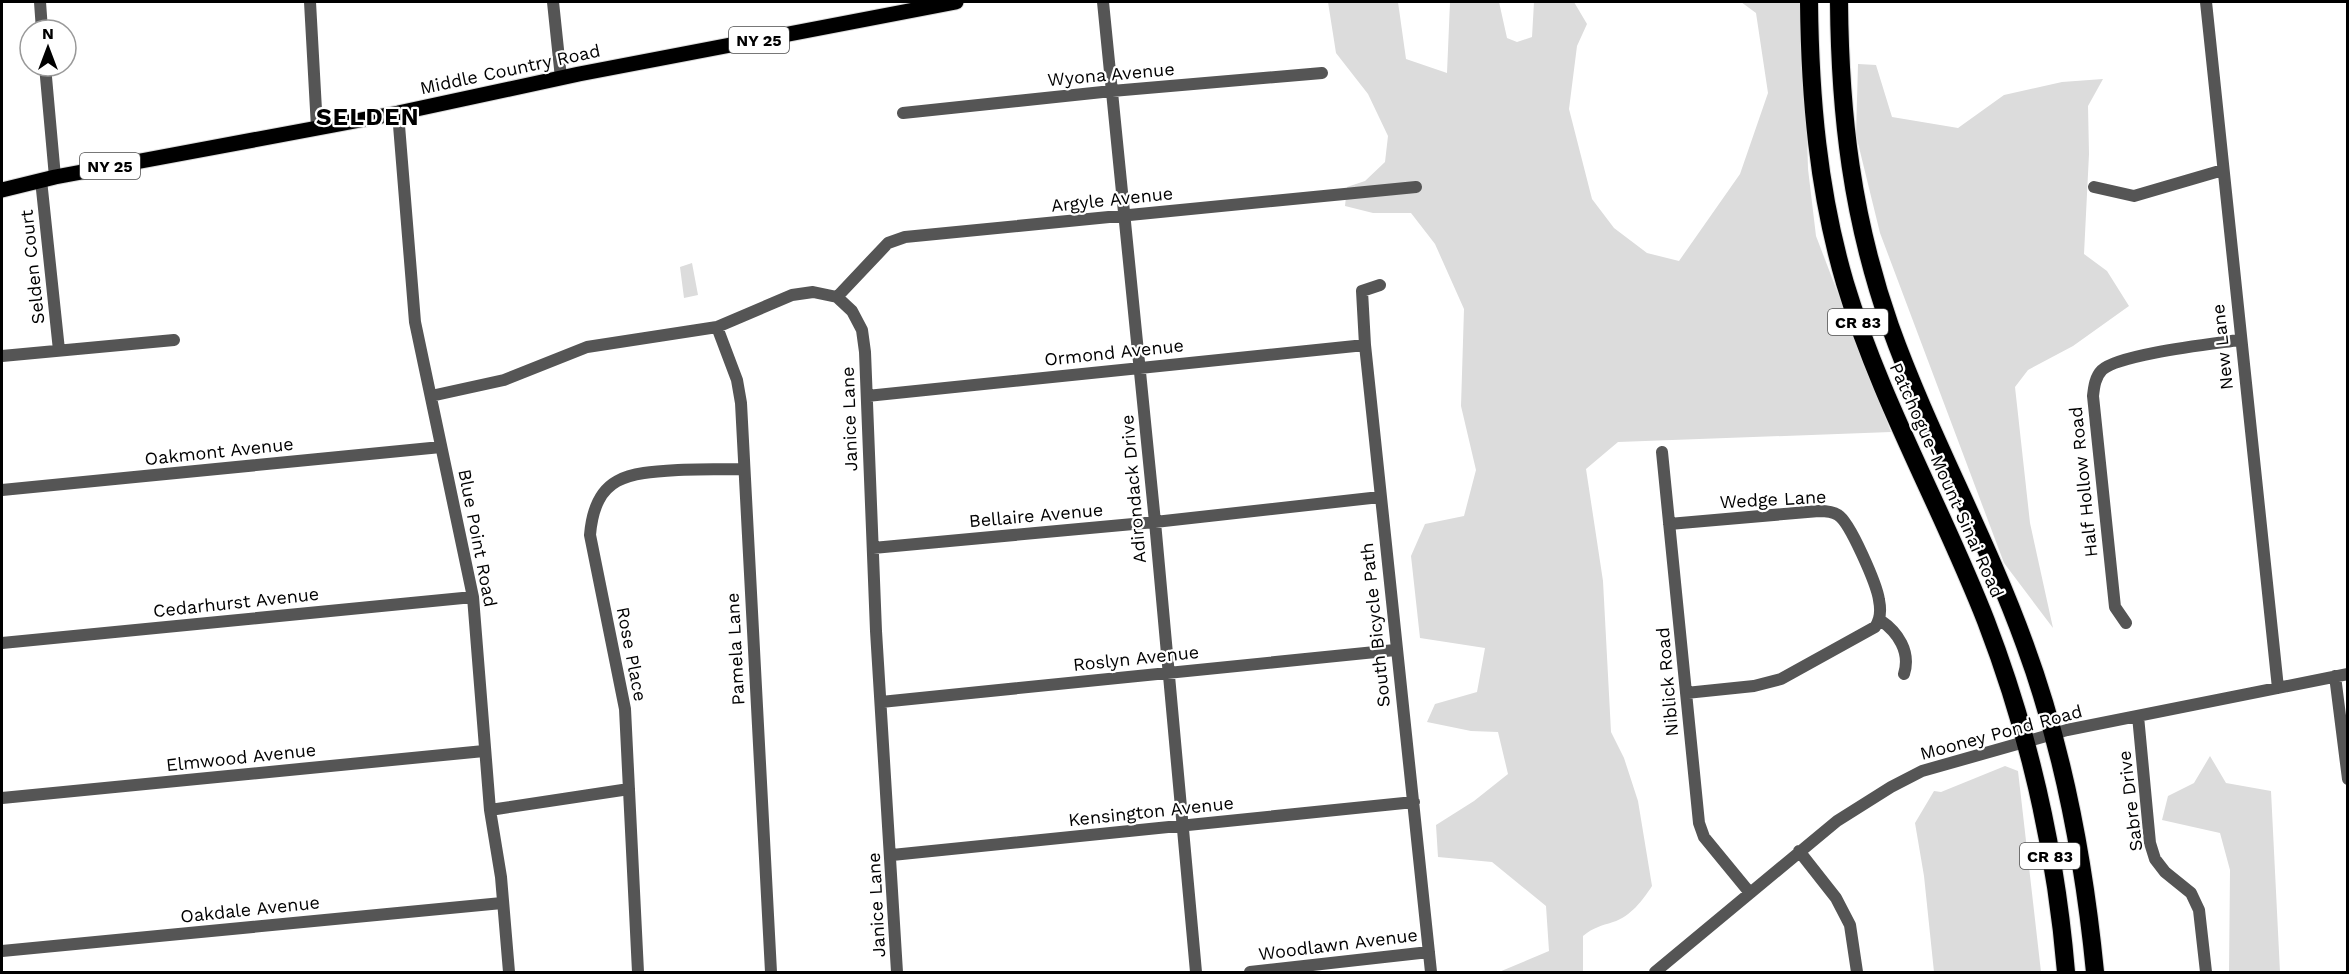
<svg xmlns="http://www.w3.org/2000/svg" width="2349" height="974" font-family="'Work Sans',sans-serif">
<rect width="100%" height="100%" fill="#fff"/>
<!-- green -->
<path fill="#dcdcdc" d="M 1328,2 L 1398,2 L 1406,59 L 1447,73 L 1450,2 L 1499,2 L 1507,38 L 1517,42 L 1532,37 L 1534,2 L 1574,2 L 1587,24 L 1577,46 L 1569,109 L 1592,199 L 1614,228 L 1647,253 L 1679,261 L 1740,174 L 1768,93 L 1756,13 L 1741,2 L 1803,2 L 1808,169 L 1816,236 L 1891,432 L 1618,442 L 1586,469 L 1603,581 L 1611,732 L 1624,758 L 1638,801 L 1652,886 C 1643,900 1630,917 1613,922 C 1601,926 1594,927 1583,936 L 1583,972 L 1499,972 L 1549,951 L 1546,906 L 1492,862 L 1438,857 L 1436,825 L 1474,801 L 1508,774 L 1498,732 L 1471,731 L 1427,722 L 1435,704 L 1477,692 L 1485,648 L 1420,638 L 1411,556 L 1425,524 L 1464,516 L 1476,470 L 1461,406 L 1464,309 L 1435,244 L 1411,213 L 1373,213 L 1345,206 L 1347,187 L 1365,181 L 1385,162 L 1388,136 L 1368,94 L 1336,53 Z
M 1858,64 L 1876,65 L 1892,117 L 1958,128 L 2004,95 L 2062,82 L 2103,79 L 2088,106 L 2089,154 L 2084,254 L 2107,271 L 2129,306 L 2073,346 L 2028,370 L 2015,387 L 2030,523 L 2053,628 L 2004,563 L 1880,233 L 1856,135 Z
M 692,263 L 698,295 L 684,298 L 680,267 Z
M 2210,756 L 2226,783 L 2271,791 L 2280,972 L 2229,972 L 2230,870 L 2220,833 L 2162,820 L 2168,796 L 2194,783 Z
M 2005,766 L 2018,771 L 2041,972 L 1934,972 L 1924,876 L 1915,823 L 1934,791 L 1941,792 Z"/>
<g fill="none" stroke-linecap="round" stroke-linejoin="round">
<!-- major casing -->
<g stroke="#dbdbdb" stroke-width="17">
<path id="major" d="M 2,190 L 55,177 L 398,113 L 579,74 L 956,2"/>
</g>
<!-- highway casing -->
<g stroke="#dbdbdb" stroke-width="20">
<path id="highway" d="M 1809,2 C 1810,97 1818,191 1845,283 C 1880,400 1942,508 1986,621 C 2029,733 2056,853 2066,972
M 1839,2 C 1840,115 1852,218 1890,326 C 1929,435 1986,537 2025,645 C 2064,751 2084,860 2095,972"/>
</g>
<!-- minor -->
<path stroke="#555" stroke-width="12" d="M 40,2 L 42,30
M 310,2 L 317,128
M 553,2 L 561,78
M 1103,2 L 1155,522 L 1196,972
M 2206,2 L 2278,688
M 45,66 L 55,177
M 398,113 L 415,322 L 473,597 L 490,810 L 501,877 L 509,972
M 903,113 L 1112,91 L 1322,73
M 41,180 L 59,350
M 2094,187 L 2134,196 L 2223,170
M 1380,285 L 1362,291 L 1365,345 L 1431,972
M 837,297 L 888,243 L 905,237 L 1416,187
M 717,327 L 737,380 L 741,403 L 771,972
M 2,356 L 174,340
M 431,396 L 504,380 L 587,347 L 717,327 L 792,295 L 813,292 L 837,297 L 852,311 L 862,330 L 865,352 L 876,631 L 897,972
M 867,396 L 1365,345
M 1662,452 L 1699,823 L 1704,837 L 1750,893
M 2,490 L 441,447
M 1669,524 L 1819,511 C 1825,511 1832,511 1838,515 C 1850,522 1877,585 1879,600 C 1881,610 1881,619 1875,627 L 1781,679 L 1754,686 L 1686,693
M 873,548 L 1155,522 L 1380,497
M 1880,620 C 1898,632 1911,652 1904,674
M 2126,623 L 2115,607 L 2093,396 C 2094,387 2095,377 2102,370 C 2119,354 2212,344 2239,340
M 2,643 L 473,597
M 2335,676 L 2348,779
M 881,702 L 1395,650
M 2138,716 L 2150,843 L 2155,859 L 2165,872 L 2191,893 L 2199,910 L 2206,972
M 2,798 L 484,751
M 490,810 L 629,789
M 1799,851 L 1836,898 L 1850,925 L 1857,972
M 892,855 L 1414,802
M 2,951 L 502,903
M 638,972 L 625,709 L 590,535 C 595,475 628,473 678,470 C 700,469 721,469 743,469
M 1250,972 L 1429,952
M 1655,972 L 1837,821 L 1891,787 L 1922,771 L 2067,730 L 2348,674"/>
<!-- major -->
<use href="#major" stroke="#000" stroke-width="15"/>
<!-- highway -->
<use href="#highway" stroke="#000" stroke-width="18"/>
</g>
<g text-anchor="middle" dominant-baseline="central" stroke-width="4.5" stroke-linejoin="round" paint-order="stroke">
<!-- shield labels -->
<g fill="#fff" stroke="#4c4c4c" stroke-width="1.5">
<rect x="729" y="27" width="60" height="26" rx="4.5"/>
<rect x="80" y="153" width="60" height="26" rx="4.5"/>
<rect x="1828" y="309" width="60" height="26" rx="4.5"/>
<rect x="2020" y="843" width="60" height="26" rx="4.5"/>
</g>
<g font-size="16" font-weight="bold" fill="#000">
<text x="759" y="40">NY 25</text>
<text x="110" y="166">NY 25</text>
<text x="1858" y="322">CR 83</text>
<text x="2050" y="856">CR 83</text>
</g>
<!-- street labels -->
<g font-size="18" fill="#000" stroke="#fff">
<text transform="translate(510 69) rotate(-12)">Middle Country Road</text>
<text transform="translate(1111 74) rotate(-5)">Wyona Avenue</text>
<text transform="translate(1112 199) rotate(-6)">Argyle Avenue</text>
<text transform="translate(32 267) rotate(-96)">Selden Court</text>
<text transform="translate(2222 347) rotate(-96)">New Lane</text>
<text transform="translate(1114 352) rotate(-6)">Ormond Avenue</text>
<text transform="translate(849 419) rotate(-92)">Janice Lane</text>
<text transform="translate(219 451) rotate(-6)">Oakmont Avenue</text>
<text transform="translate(1947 480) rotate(66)">Patchogue-Mount Sinai Road</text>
<text transform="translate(2083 482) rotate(-96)">Half Hollow Road</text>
<text transform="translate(1133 489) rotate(-95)">Adirondack Drive</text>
<text transform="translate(1773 499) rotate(-3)">Wedge Lane</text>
<text transform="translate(1036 515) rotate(-5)">Bellaire Avenue</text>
<text transform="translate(478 538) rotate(79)">Blue Point Road</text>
<text transform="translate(236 602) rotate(-6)">Cedarhurst Avenue</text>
<text transform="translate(1375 625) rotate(-96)">South Bicycle Path</text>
<text transform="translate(735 649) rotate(-93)">Pamela Lane</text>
<text transform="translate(632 654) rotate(79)">Rose Place</text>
<text transform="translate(1136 658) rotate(-6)">Roslyn Avenue</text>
<text transform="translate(1667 682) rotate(-95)">Niblick Road</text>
<text transform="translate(2001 732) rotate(-15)">Mooney Pond Road</text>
<text transform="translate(241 757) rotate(-6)">Elmwood Avenue</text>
<text transform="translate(2130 801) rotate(-97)">Sabre Drive</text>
<text transform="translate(1151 811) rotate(-6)">Kensington Avenue</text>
<text transform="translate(876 905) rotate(-93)">Janice Lane</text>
<text transform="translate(250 909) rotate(-6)">Oakdale Avenue</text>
<text transform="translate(1338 944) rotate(-7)">Woodlawn Avenue</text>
</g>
<!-- district labels -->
<g font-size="24" font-weight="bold" letter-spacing="1.5" fill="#000" stroke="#fff">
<text x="368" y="117">SELDEN</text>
</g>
</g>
<!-- border -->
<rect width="2349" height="974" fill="none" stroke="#000000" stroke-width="6"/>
<!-- north arrow -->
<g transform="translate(48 48)"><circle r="28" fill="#ffffff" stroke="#999999" stroke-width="1.5"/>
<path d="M0-4.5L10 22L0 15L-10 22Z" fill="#000000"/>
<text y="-9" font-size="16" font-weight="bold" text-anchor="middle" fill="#000000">N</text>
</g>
</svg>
